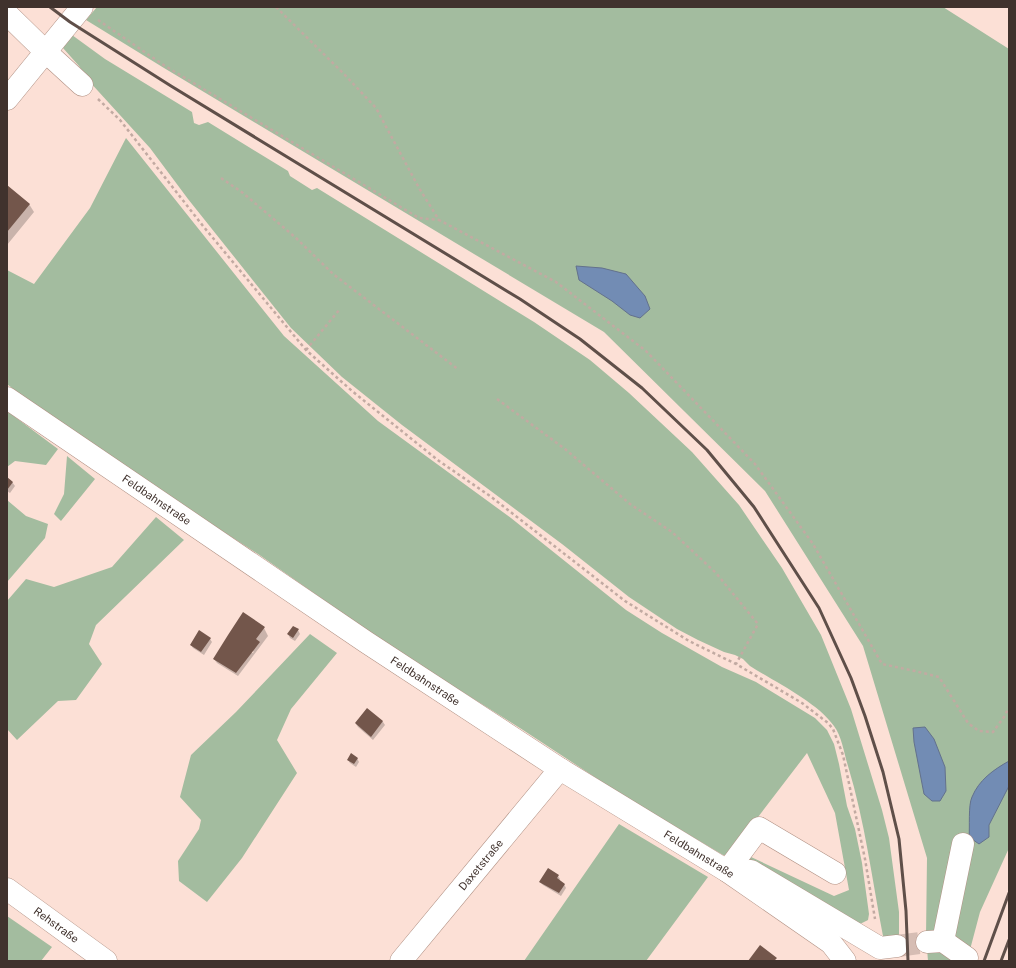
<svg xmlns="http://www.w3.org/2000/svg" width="1016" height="968" font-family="'Public Sans',sans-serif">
<rect width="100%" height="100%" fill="#fce0d6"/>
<!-- green -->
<path fill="#a3bc9f" d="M 97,7 L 943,7 L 1009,49 L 1009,848 L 980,912 L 967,961 L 928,961 L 926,936 L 927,858 L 863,646 L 765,491 L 604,332 L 164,68 L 86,20 Z
M 72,35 L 105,59 L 192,112 L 194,123 L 199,125 L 208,122 L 288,171 L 290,176 L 312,190 L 317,188 L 534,322 L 590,360 L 629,393 L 692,452 L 739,505 L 782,568 L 821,635 L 851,709 L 882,810 L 889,838 L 899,912 L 899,937 L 883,936 C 872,879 865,822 848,766 C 844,753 842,737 834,726 C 817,702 775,682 750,666 L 743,659 L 735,655 L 724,652 L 698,640 L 677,629 L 629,597 L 562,544 L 402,425 L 342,377 L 291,328 L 188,199 L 150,148 L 88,80 L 79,66 L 63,48 Z
M 126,138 L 284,336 L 378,421 L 511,518 L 626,610 L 662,633 L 722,667 L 756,682 L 815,718 L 827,730 L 834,744 L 839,764 L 847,806 L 855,829 L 862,863 L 869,914 L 868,920 L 858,925 L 748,862 L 751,857 L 834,896 L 849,890 L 835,813 L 807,753 L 729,855 L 723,855 L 619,793 L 523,730 L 391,647 L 258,554 L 126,469 L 28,401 L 7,384 L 7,270 L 34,284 L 90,208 Z
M 7,411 L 58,449 L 46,465 L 15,461 L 7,467 Z
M 67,456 L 95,479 L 61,521 L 54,514 L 64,494 Z
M 7,500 L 26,516 L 48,524 L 45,538 L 7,582 Z
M 156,517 L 184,540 L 96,625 L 89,644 L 102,664 L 76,700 L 58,701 L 17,740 L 7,729 L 7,601 L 26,579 L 54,587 L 112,567 Z
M 310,634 L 337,653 L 291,709 L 277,740 L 297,773 L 242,858 L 207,902 L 179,881 L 178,861 L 199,829 L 201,820 L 180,797 L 191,755 L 236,712 Z
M 619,824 L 708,877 L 646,961 L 524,961 Z
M 7,916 L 52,947 L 41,961 L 7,961 Z"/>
<!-- water -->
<path fill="#728cb4" stroke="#63718c" d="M 576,266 L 602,268 L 626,274 L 645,296 L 650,309 L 640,318 L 630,315 L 612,301 L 579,280 Z
M 925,727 L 934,739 L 945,767 L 946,791 L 940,801 L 932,801 L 924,794 L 914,742 L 913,728 Z
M 1009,761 L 1009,786 L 989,825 L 989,837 L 979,844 L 969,837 C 970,828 968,805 972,797 C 979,780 993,770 1009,761 Z"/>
<!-- shadow -->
<path fill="#0003" fill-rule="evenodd" d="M 7,186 L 29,204 L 34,212 L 7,245 Z
M 7,478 L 12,482 L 15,486 L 10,493 L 7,491 Z
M 244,614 L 264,628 L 268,636 L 238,676 L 217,663 L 214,659 L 229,635 ZM 234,638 L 254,652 L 252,653 L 234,640 Z
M 298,630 L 300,634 L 295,641 L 290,638 L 288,634 Z
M 210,639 L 212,642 L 204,655 L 193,648 L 191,645 Z
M 367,709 L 383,722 L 385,725 L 373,740 L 358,727 L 356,724 Z
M 357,758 L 359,762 L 356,767 L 350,763 L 348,760 Z
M 558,876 L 560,879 L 559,881 L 564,884 L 566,888 L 561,896 L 543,885 L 540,882 Z"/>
<!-- building -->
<path fill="#73564b" d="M 7,185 L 30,204 L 7,232 Z
M 7,477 L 13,482 L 7,490 Z
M 243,612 L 265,627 L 256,639 L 260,642 L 236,673 L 213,659 L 228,635 Z
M 293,626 L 299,629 L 293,638 L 287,634 Z
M 199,630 L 211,638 L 201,652 L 190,645 Z
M 367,708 L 383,721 L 371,737 L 355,723 Z
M 351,753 L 358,758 L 354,764 L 347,760 Z
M 548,868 L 559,875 L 557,878 L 565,884 L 559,893 L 539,882 Z
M 760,945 L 777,958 L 774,961 L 748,961 Z"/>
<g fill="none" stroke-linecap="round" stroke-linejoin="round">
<!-- minor-tunnel -->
<path stroke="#d6bdb4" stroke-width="22" stroke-dasharray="22 11" stroke-linecap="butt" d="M 897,946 L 927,942"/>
<!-- minor casing -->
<g stroke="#b19184" stroke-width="23">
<g id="minor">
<path d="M 7,14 L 46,52 L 82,85"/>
<path d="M 7,99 L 82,7"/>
<path id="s1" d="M 7,398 L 366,642 L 560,769 L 727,871 L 831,943 L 845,961"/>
<path d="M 727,871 L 759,828 L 835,873"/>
<path d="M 749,871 L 751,871 L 880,948 L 897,946"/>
<path id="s2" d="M 7,889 L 106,961"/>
<path d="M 943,941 L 963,844"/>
<path d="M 927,942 L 943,941 L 967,958"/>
<path id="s3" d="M 401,961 L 560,769"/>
</g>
</g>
<!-- path -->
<path stroke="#c2aaa2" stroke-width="2.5" stroke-dasharray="3 3" stroke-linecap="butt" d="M 276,7 L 344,74 L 376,108 L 419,188 L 439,220 L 556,282 L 646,351 L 755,464 L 813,544 L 882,664 L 915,671 L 939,677 L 968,723 L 979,731 L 993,732 L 1004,717 L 1009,707
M 98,20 L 165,66 L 419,218 L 439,220
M 98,99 L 120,120 L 203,226 L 306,350 L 352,391 L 439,461 L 490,496 L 625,601 L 689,641 L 736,664 L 770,684 L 802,703 L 828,723 L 833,729 L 843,755 L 865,859 L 875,919
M 221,178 L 243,193 L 296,238 L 333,274 L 459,370
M 306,350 L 340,309
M 497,399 L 565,449 L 630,504 L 672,532 L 716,573 L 758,624 L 736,664"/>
<!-- minor -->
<use href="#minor" stroke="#fff" stroke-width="22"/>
<!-- rail -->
<path stroke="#5f4f49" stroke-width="3" d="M 50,7 L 70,22 L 171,86 L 520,299 L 580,339 L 642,388 L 707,450 L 754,507 L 819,608 L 851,678 L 865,716 L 883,772 L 899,839 L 906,911 L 908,961
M 984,961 L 1009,893
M 1001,961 L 1009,940"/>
</g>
<g text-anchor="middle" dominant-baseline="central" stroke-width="4" stroke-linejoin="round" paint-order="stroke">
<!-- street labels -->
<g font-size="11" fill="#40322d" stroke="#fff">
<text stroke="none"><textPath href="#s1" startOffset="181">Feldbahnstraße</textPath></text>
<text stroke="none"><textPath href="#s1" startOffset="505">Feldbahnstraße</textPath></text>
<text stroke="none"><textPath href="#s1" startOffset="829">Feldbahnstraße</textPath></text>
<text stroke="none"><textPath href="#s3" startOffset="125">Daxetstraße</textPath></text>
<text stroke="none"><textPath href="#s2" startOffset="61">Rehstraße</textPath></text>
</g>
</g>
<!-- border -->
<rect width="1016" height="968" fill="none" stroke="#40322d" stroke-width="16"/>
</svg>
